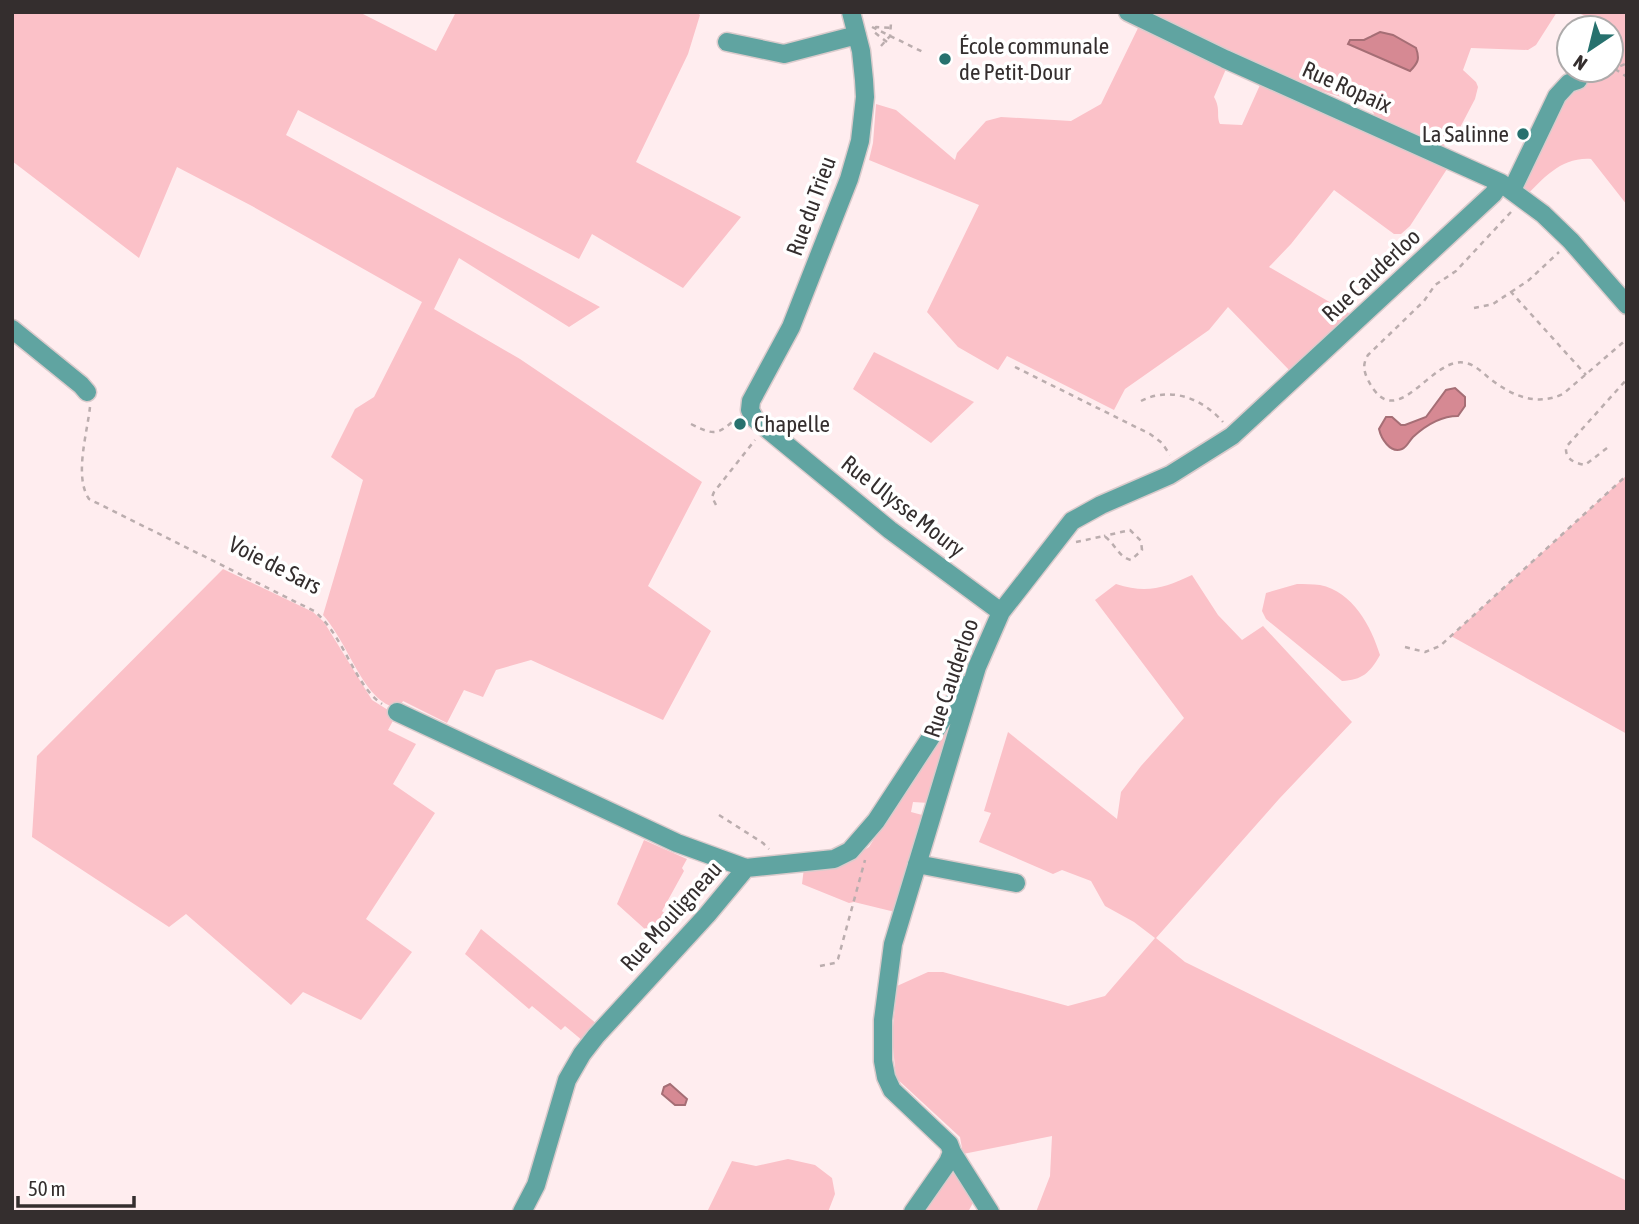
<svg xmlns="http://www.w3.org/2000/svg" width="1639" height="1224" font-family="'Asap Condensed',sans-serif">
<rect width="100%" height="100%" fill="#ffedef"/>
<!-- green -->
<path fill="#fbc1c8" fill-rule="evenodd" d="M 12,12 L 359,12 L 436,51 L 456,12 L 696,12 L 700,15 L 688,54 L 636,162 L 741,217 L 683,288 L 592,234 L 579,259 L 298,110 L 286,135 L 600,307 L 569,327 L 459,258 L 434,309 L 520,359 L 702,482 L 648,586 L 711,631 L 663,720 L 531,660 L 496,670 L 483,697 L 464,690 L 447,723 L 403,701 L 398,710 C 390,706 381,702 375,695 C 355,674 344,639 323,615 L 363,480 L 331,457 L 355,409 L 374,397 L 422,302 L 252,206 L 177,167 L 139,258 L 12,161 Z
M 1141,12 L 1557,12 L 1536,45 L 1528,50 L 1471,48 L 1463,70 L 1476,82 L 1478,87 L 1475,99 L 1453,141 L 1432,152 L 1381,130 L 1370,105 L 1310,88 ZM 1371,35 L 1410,70 L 1351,40 L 1364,40 Z
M 1576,12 L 1627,12 L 1627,205 L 1591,159 C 1561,157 1544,178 1524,198 L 1512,190 L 1569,83 L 1601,72 L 1601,70 L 1611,70 L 1611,28 L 1598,28 L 1597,21 Z
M 1139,26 L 1226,69 L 1214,97 C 1221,109 1216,116 1220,124 L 1242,125 L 1260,85 L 1447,169 L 1410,226 L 1401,234 L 1394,234 L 1334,190 L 1291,244 L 1269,267 L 1352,315 L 1291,372 L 1228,307 L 1209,330 L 1125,389 L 1114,410 L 1007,356 L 998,370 L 958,347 L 927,312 L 979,205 L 869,160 L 873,143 L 876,104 L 896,110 L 955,160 L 957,153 L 986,121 L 1001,117 L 1071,121 L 1101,104 Z
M 874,352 L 974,402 L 931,443 L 853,389 Z
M 1627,475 L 1627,734 L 1451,636 Z
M 223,569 L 313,612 L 324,622 L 372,700 L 396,715 L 388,730 L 416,744 L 393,784 L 435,813 L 366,919 L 412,952 L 361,1020 L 303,992 L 291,1005 L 186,914 L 169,927 L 32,837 L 37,756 Z
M 1192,575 L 1218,615 L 1242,640 L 1263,626 L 1352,722 L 1279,799 L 1156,938 L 1185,962 L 1627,1181 L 1627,1212 L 1036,1212 L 1050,1176 L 1052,1136 L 963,1154 L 960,1137 L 896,1078 L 892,1037 L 897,986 L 928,972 L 943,972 L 1068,1006 L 1105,996 L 1155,938 L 1134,922 L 1105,906 L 1091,881 L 1062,870 L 1053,874 L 979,842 L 991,813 L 984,811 L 1008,732 L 1117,819 L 1121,792 L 1141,766 L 1184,718 L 1095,600 L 1116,584 C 1147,594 1164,588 1192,575 Z
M 1297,584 C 1304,584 1313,584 1320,585 C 1353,592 1371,626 1380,655 C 1370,673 1362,680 1342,681 L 1266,619 L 1262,611 L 1266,593 Z
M 945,726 L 950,734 L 929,803 L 913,802 L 911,812 L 926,816 L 895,912 L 854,902 L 849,903 L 802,884 L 804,868 L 842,863 L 869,847 Z
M 644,840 L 687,859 L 682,868 L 684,871 L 662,911 L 673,921 L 657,940 L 617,904 Z
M 481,929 L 597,1024 L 583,1041 L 565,1026 L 561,1030 L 532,1006 L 529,1009 L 465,954 Z
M 788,1159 L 815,1165 L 832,1178 L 835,1194 L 828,1212 L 707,1212 L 732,1161 L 756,1166 Z
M 955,1173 L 974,1201 L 968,1212 L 922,1212 L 951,1174 Z"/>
<!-- water -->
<path fill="#d68993" stroke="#a56e75" stroke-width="2" d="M 1380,32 L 1393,35 L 1416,48 C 1420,59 1418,63 1410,71 L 1348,44 L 1350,40 L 1364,40 Z
M 1455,388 L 1465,397 L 1465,406 L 1458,416 C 1441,416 1426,425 1413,437 C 1409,441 1407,447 1402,449 C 1390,454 1381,438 1379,429 L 1386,417 L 1392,417 L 1401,425 L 1405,425 L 1426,417 L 1446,390 Z
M 670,1084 L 687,1099 L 685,1105 L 675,1105 L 662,1094 L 664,1087 Z"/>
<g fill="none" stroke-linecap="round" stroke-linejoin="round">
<!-- minor casing -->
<g stroke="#dacbcc" stroke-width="21">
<path id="minor" d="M 851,12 L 861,51 L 864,80 L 865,97 L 860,141 L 849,179 L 791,327 L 751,401 L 750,410 L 755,419 L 890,530 L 1001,612
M 1128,12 L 1225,59 L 1501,183 L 1543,214 L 1571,241 L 1627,305
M 727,42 L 784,54 L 857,35
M 1512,190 L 1557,96 L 1569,83 L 1578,80
M 12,329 L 81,385 L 87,392
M 397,712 L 677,843 L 746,868
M 917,864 L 1016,883
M 952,1152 L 990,1212
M 522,1212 L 536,1185 L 567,1080 L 582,1054 L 596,1036 L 707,915 L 746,868 L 834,859 L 850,851 L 876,821 L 965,685
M 913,1212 L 948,1162 L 952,1152 L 949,1144 L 892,1090 L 886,1077 L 883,1061 L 883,1020 L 893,944 L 977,667 L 1001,612 L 1072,521 L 1101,505 L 1170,475 L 1232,436 L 1493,194 L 1501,183"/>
</g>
<!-- path -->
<path stroke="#bbadae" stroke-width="2.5" stroke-dasharray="5 5" stroke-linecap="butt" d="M 872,27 L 925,53
M 887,42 L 874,32 L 876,27 L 892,28
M 881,46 L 890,36 L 891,23
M 1615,69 L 1627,77
M 1611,70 L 1625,64 L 1627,60
M 1593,75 L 1610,70
M 1511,212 L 1456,271 L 1435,285 L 1424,301 L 1368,355 C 1363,363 1363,370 1368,380 C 1397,438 1431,354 1466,363 C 1475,365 1482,372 1489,378 C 1511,395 1535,407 1563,394 L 1627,339
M 1511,292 L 1529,280 L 1559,252
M 1474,308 L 1493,304 L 1511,292 L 1586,375
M 1015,367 L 1150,434 L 1162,443 L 1170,455
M 1141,401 C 1170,386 1202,398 1223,422
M 90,407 C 87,434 74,477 89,499 L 314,611 C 344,635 354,685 382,704
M 691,424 C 715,436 717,435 737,418
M 1607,448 L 1585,465 C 1574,463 1565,459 1566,447 L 1627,379
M 716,505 L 712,497 L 714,492 L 755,440
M 1076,542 L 1104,536 C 1115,543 1118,557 1131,560 L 1142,550 L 1141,541 L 1130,530 L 1104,536
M 1405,647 L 1425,652 L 1440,646 L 1627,475
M 719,815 L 763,843 L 769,849
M 820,966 L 835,963 L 838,959 L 865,860"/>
<!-- minor -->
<use href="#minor" stroke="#60a4a1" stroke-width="18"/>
</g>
<!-- markers -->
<g fill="#27716e" stroke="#fff" stroke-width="2.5">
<circle cx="945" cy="59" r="7"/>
<circle cx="1523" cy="134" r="7"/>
<circle cx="740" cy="424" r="7"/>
</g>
<g text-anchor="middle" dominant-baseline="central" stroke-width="7" stroke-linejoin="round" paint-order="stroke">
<!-- poi labels -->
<g font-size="23" fill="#342e2e" stroke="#fff" text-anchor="start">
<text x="959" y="46">École communale<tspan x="959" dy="26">de Petit-Dour</tspan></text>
<text x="1509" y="134" text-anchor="end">La Salinne</text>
<text x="754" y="424">Chapelle</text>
</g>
<!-- street labels -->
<g font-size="23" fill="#342e2e" stroke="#fff">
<text transform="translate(1347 87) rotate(24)">Rue Ropaix</text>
<text transform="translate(811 206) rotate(-70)">Rue du Trieu</text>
<text transform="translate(1371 275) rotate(-43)">Rue Cauderloo</text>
<text transform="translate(903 506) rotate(38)">Rue Ulysse Moury</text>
<text transform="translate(275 565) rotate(27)">Voie de Sars</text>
<text transform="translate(951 678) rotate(-71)">Rue Cauderloo</text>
<text transform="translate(671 916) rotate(-48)">Rue Mouligneau</text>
</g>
</g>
<!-- border -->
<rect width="1639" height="1224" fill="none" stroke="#342e2e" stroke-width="28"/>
<!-- north arrow -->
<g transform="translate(1590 49) rotate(215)"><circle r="33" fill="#ffffff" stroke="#aeabab" stroke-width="2"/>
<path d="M0-5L12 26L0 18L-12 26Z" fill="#27716e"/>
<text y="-10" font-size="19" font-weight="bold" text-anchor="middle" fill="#342e2e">N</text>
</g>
<!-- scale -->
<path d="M18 1196v10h116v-10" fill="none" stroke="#342e2e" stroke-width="3.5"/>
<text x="28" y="1196" font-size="21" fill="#342e2e" stroke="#ffffff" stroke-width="5" paint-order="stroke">50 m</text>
</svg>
